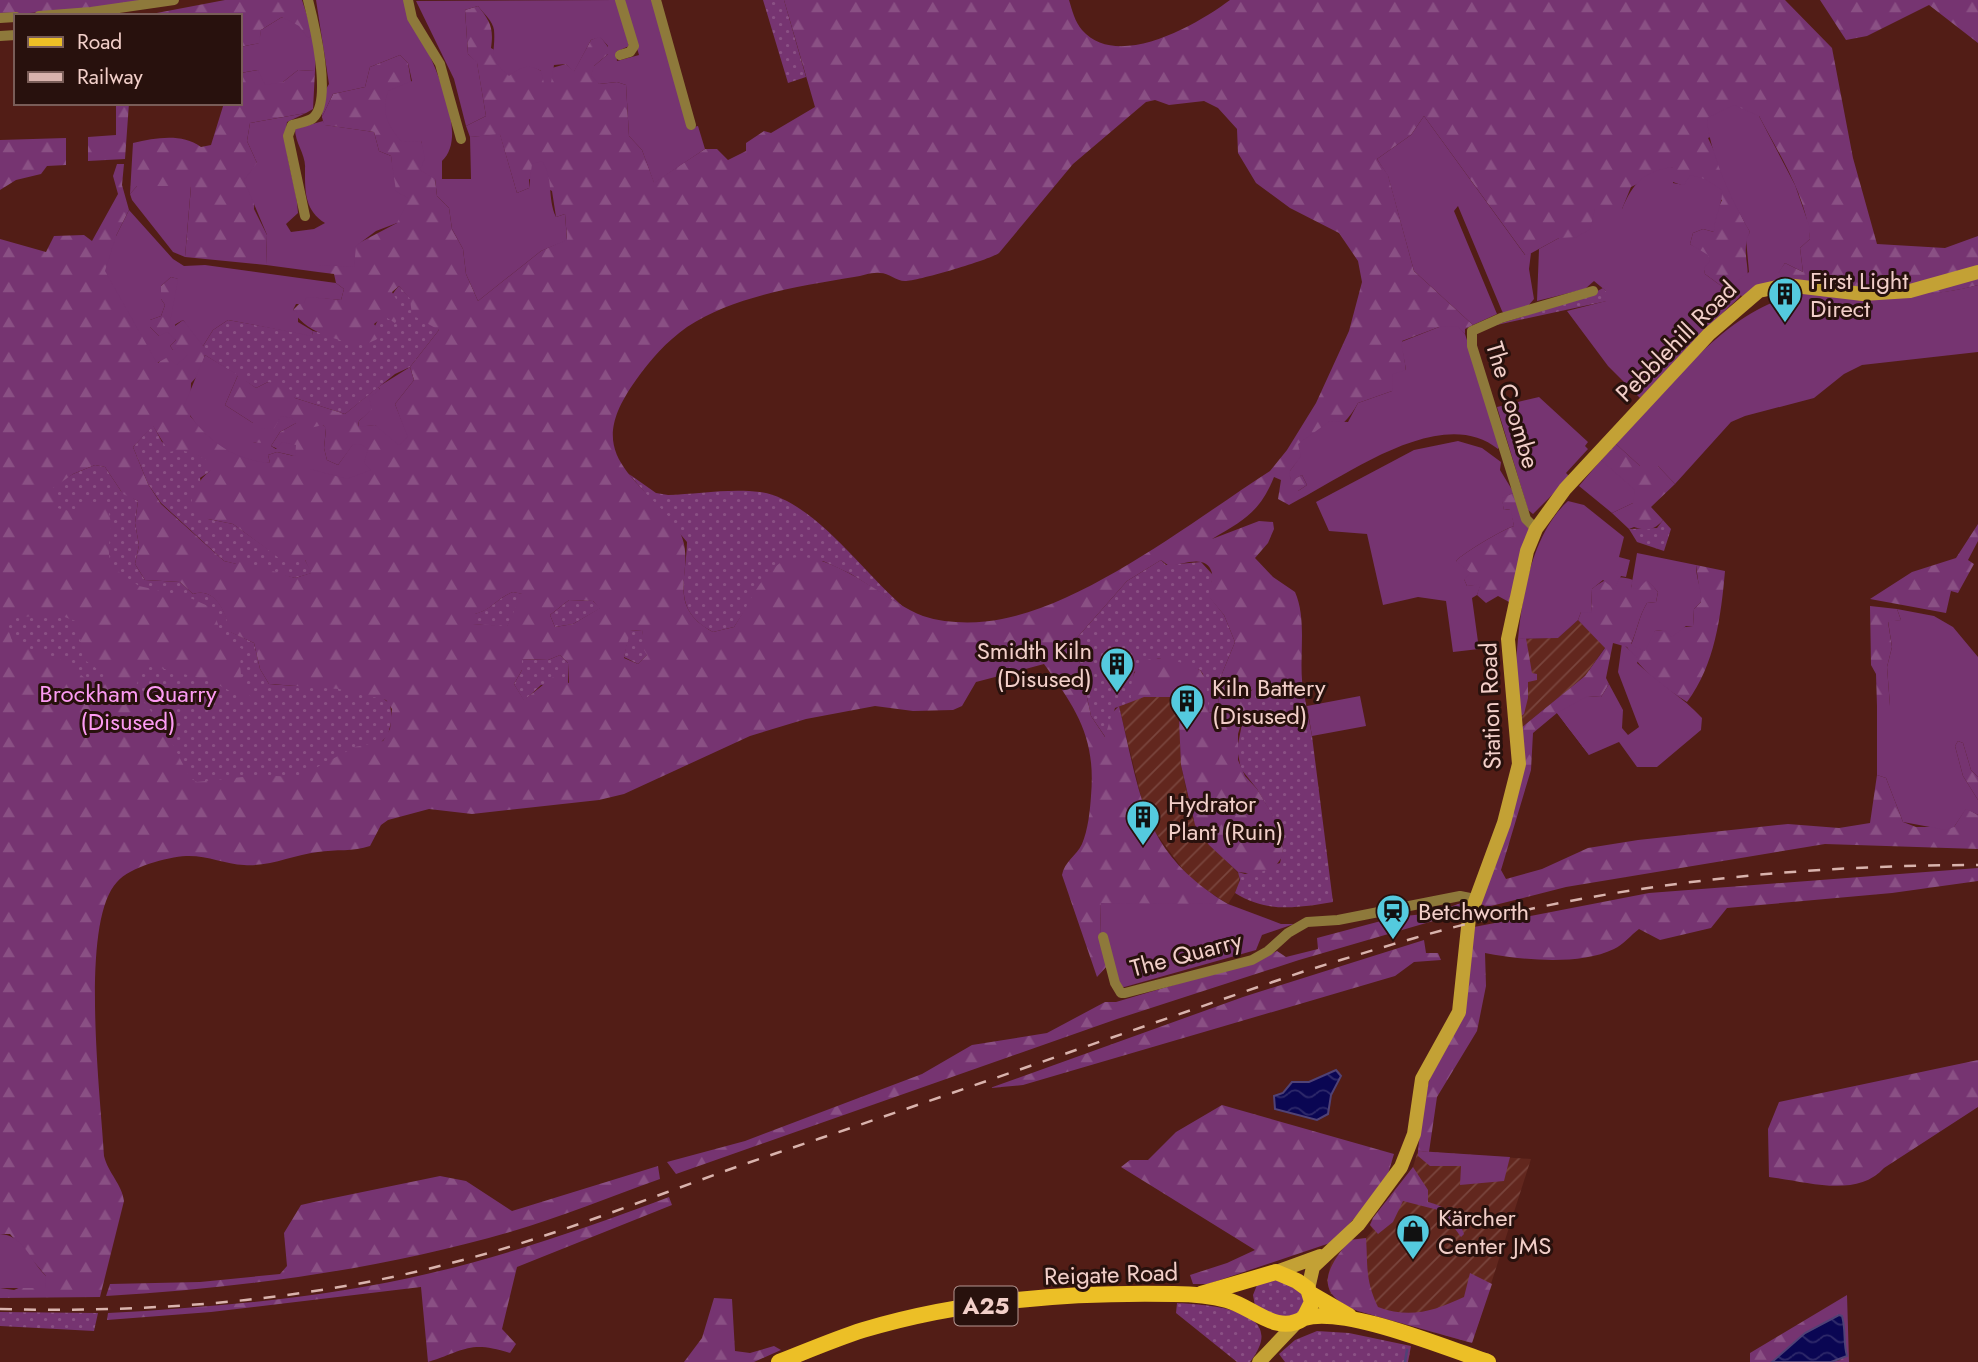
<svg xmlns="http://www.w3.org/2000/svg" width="1978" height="1362" font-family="Jost,sans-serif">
<defs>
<pattern id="industrial-furrows" width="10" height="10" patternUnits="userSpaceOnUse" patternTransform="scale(1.75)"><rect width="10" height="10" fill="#62271e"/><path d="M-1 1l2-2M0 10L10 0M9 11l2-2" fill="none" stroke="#79453d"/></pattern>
<pattern id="grass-dots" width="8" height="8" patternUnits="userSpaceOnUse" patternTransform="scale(1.75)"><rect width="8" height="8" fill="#763471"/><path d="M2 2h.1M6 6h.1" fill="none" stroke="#8a5084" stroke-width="1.8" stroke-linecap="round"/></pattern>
<pattern id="forest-firs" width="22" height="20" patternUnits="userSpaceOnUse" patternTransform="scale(1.75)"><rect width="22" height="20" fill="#763471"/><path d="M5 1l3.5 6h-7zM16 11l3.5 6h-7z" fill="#8a5084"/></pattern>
<pattern id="water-waves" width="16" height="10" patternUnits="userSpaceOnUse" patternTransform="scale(1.75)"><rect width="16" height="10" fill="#0a0653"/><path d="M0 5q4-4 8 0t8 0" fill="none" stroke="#2e296a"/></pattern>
</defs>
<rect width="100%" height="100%" fill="#521d16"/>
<!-- industrial -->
<path fill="url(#industrial-furrows)" d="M 1578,620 L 1605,647 L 1585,676 L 1521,728 L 1518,639 L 1558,638 Z
M 1143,697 L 1179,697 L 1181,765 L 1192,817 L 1203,837 L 1239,874 L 1239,887 L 1228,904 L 1190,879 L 1147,821 L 1119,706 Z
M 1418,1151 L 1531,1159 L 1472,1343 L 1358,1311 L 1330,1293 L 1327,1281 L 1331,1262 L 1350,1240 L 1366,1238 L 1373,1230 L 1370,1225 L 1373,1218 L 1413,1167 Z"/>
<!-- grass -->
<path fill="url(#grass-dots)" d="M 763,0 L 784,0 L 806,77 L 788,83 Z
M 399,286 L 439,330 L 410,367 L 395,374 L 345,414 L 295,398 L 268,382 L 256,388 L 205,355 L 203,346 L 213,330 L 228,320 L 312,335 L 313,331 L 368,343 C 371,332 391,293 399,286 Z
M 1603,288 L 1606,291 L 1607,301 L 1492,326 L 1588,296 Z
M 153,425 L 162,442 L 193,452 L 211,462 L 212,470 L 200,478 L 208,519 L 233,524 L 283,560 L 305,560 L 312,573 L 295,578 L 224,561 L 161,503 L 148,484 L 133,447 Z
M 95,465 L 105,467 L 121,491 L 138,501 L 135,523 L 139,545 L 135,564 L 145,580 L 180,582 L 193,594 C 217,587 226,614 231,632 L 254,643 L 260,669 L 269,684 C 299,688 370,682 390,704 L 392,718 L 388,735 L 326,800 L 0,841 L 0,518 L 73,474 Z
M 629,474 L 656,493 L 668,495 C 697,494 730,488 760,492 C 814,500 864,574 906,609 L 851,574 L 823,561 L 771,571 L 734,627 L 713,632 C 671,610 686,581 687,542 Z
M 1663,520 L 1671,529 L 1664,551 L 1637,542 L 1629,529 L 1657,528 Z
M 1161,560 L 1166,565 L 1201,562 L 1213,575 L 1209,596 L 1224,615 L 1235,642 L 1219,681 L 1218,711 L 1216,714 L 1209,712 L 1203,674 L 1200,670 L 1158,658 L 1134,672 L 1131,702 L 1115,708 L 1106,738 L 1091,716 L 1075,640 L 1127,581 Z
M 513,592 L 523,594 L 507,627 L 472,624 L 474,614 C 492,610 497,598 513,592 Z
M 569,600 L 593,601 L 601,608 L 573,624 L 555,627 L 550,615 Z
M 642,630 L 647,655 L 638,664 L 624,657 L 629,631 Z
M 560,655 L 568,663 L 568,684 L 541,685 L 524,701 L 514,684 L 522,670 L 521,659 L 548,660 Z
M 1255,687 L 1305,699 L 1312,736 L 1333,902 C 1297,908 1267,913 1235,893 L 1240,880 L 1238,872 L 1245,874 L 1280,863 L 1283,848 L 1279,827 L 1257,789 L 1241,769 L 1237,749 L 1248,694 Z
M 1274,1277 L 1303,1292 L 1307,1301 L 1299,1316 L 1277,1318 L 1255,1306 L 1253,1295 L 1257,1285 Z
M 1177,1303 C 1212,1305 1291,1310 1250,1362 L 1237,1362 L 1176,1313 Z
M 0,1312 L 98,1313 L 94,1331 L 0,1326 Z
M 1317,1331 L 1349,1333 L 1411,1346 L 1408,1362 L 1285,1362 L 1279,1354 L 1295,1340 Z"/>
<!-- forest -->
<path fill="url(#forest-firs)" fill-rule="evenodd" d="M 0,0 L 143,0 L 88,9 L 0,15 Z
M 225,0 L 302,0 L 313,34 L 308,39 L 282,17 L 261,30 L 260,43 L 240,47 L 240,16 L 141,16 Z
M 784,0 L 1069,0 C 1072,10 1075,22 1082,30 C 1118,71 1198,24 1230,0 L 1785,0 L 1832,48 L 1853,158 L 1877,244 L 1945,248 L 1978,236 L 1978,285 C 1920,301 1861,297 1801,296 L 1802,283 L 1778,282 L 1777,274 L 1785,263 L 1803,272 L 1800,248 L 1810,239 C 1806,195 1779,154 1759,116 L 1708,138 C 1724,169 1732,202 1750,232 C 1736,259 1764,280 1730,306 L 1724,288 L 1705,274 L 1700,252 L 1690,244 L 1693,233 L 1703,229 L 1714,232 L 1714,217 L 1722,200 L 1673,182 L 1673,167 L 1631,187 L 1622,209 L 1615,209 L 1597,240 L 1559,238 L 1526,256 L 1424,116 L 1411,135 L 1377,159 L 1388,175 L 1414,271 L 1473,325 L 1465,329 L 1465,334 L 1458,327 L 1439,327 L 1402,341 L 1406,371 L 1392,391 L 1358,403 C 1342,434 1310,443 1290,471 L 1291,480 L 1302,475 L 1307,485 L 1298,491 L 1298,500 L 1289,505 L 1278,499 L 1281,480 L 1274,477 C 1260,512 1244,520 1212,539 L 1259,521 L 1273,522 L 1274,529 L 1268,543 L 1255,558 L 1273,577 L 1295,592 C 1309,624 1296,665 1305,699 L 1261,688 L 1251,690 L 1238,734 L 1238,760 L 1245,776 L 1257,789 L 1275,819 L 1283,848 L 1282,857 L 1275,867 L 1255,874 L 1238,872 L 1209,845 L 1195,825 L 1181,765 L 1178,697 L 1144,697 L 1131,702 C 1128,648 1161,653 1200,670 L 1206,680 L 1209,712 L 1215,714 L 1218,711 L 1219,681 L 1235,642 L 1224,615 L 1209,597 C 1208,589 1213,580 1212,573 C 1207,553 1182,565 1169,566 L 1161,560 L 1127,581 L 1075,640 L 1091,716 L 1105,737 L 1112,713 L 1119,706 C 1141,797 1142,852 1228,904 L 1163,904 L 1160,919 L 1101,903 L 1100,936 L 1107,966 L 1097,977 L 1062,875 C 1064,862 1077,855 1082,844 C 1088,830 1090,811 1091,796 C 1096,738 1077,710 1044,664 L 976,682 L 962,706 L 953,710 L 913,711 L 875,706 L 806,719 L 750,736 L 624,794 L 599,800 L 472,814 L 429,809 L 388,820 L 381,825 L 370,846 C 353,852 336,849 318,852 C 293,855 269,867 244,865 C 225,864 206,855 186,856 C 167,857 130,867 117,882 C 79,922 101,1099 104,1156 C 108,1173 122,1184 124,1201 L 100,1297 L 0,1298 L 0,1288 L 14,1290 L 46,1276 L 10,1234 L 0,1234 L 0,239 L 46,252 L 54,236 L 84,235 L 92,241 L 118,194 L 113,176 L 117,164 L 124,164 L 122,185 L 129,210 L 116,236 L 127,306 L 158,363 L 173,350 L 170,346 L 176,340 L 159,336 L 150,327 L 150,320 L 161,316 L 165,305 L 161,299 L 161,286 L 171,277 L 179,279 L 175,326 L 183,320 L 197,335 L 206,351 L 200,373 L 191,383 L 190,416 C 221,449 227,451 270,463 L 268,455 L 277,452 L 294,456 L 271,446 L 280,432 L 296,423 L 274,429 L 261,444 L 253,442 L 253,423 L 225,405 L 238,375 L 256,388 L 268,382 L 286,384 L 295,398 L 345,414 L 378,387 L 380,389 L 373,409 L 359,421 L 358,426 L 375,425 L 407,437 L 395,404 L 414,380 L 410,367 L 439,330 L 412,315 L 410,299 L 399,286 L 392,292 L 403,311 L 395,323 L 384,316 L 374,324 L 383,336 C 379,338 372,342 368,343 C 344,345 302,331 293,310 L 307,296 L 341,300 L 344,289 L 336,283 L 334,274 L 318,272 L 317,265 L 397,223 L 391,156 L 379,151 L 374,132 L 324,125 L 322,117 L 333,94 L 365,87 L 370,67 L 400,55 L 408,63 L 421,141 L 435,179 L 437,196 L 449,208 L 452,229 L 463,249 L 466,274 L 478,301 L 541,251 L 567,239 L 565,214 L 556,217 L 552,191 L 529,179 L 529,188 L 517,193 L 500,135 L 470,137 L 466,126 L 486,116 L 477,63 L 468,54 L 465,10 L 478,6 C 490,21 494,28 491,48 L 523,66 L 532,65 L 541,71 L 566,64 L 574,71 L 591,40 L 600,36 L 608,47 L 608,54 L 594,66 L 599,84 L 617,82 L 626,85 L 629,136 L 642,150 L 654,182 L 705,149 L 717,149 L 728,160 L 746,151 L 746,143 L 764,131 L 771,133 L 815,107 ZM 1155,100 L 1169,105 L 1204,101 L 1218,108 L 1237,129 L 1238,153 L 1256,183 L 1290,208 L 1339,233 L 1358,261 L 1362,282 L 1349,331 L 1316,403 L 1287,450 L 1270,471 C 1194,520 1090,602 1002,619 C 978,624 947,624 923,616 C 886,603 820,538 780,563 C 760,576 747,608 734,627 L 713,632 C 654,600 709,560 670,518 C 624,468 587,448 636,380 C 651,359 666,342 687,327 C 734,296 800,286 854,277 C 863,276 871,272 880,273 C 889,273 896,281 905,281 C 918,281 989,260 999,253 L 1073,164 L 1146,102 ZM 323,425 L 326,429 L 324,448 L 327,460 L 338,465 L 353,445 L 364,463 L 310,469 ZM 153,426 L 169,452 C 187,448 196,454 211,463 L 211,470 C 197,481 193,492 190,509 L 208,519 L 233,524 L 283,561 L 305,560 L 311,573 L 295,578 L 240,561 L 237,564 L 224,561 L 161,504 L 148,484 L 133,447 ZM 95,465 L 105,467 L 123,494 L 138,501 L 135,523 L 139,545 L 135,564 L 145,580 L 180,582 L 193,594 C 216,587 226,614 230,632 L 254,643 L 260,669 L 269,684 L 339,689 L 386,700 L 392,709 L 390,729 L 383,741 L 355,747 L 306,773 L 292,777 L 260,775 L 197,782 L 190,778 L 166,731 L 144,702 L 136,686 L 145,664 L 211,681 L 249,701 L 262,703 C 240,697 238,668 242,649 L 221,634 L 214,612 L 208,606 L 188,597 L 139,586 L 113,568 C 102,549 118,527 106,507 L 93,502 L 70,511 L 57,508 L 53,488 L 73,474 ZM 513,592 L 522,594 L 507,626 L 473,624 L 475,614 C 492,610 497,598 513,592 ZM 569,600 L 593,601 L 600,608 L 573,624 L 555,627 L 550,615 ZM 33,616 L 62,616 L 78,622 L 83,659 L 103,673 L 105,679 L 101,684 L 86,679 L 64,661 L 13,644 L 7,625 L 15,618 ZM 642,630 L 644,650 L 647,655 L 638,664 L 624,658 L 630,631 ZM 560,655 L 568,663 L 569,683 L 553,677 L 524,700 L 514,684 L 522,670 L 522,659 L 548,660 Z
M 1820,0 L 1978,0 L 1978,43 L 1929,5 L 1867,36 L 1846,40 Z
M 240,70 L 241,73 L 258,70 L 283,82 L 298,70 L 315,71 L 313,109 L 306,113 L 250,123 L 247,141 L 257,163 L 254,209 L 267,235 L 266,265 L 185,257 L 191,187 L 137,186 L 130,194 L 133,143 C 156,138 181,133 201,147 L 211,145 L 224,103 L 240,103 Z
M 116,103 L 129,103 L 125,159 L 88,161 L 88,137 L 116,135 Z
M 66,138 L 66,165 L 47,166 L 41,174 L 16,180 L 0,190 L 0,140 Z
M 1616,444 L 1640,466 L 1658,466 L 1675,484 L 1651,507 L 1663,520 C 1654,531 1646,531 1634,527 L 1629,529 L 1612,513 L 1633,503 L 1601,460 Z
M 1514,493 L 1530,530 L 1511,603 L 1498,596 L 1486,603 L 1477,595 L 1480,585 L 1467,586 L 1456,561 C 1463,553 1502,530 1514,526 L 1510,509 L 1504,510 L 1501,497 Z
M 1978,524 L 1978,541 L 1968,560 L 1974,564 L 1958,593 L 1951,591 L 1946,613 L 1870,599 L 1912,572 L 1956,558 Z
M 1696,565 L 1725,571 C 1721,616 1715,665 1687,702 C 1663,687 1642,672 1627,647 L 1613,643 L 1606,678 L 1609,684 L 1601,697 L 1588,696 L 1589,755 L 1557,713 L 1533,733 L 1531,770 L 1501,870 L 1506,879 L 1542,869 L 1588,848 L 1638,840 L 1788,824 L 1839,828 L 1870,823 L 1877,775 L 1886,778 L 1903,822 L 1916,827 L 1954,827 L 1966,808 L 1978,815 L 1978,849 L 1825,844 L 1566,887 L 1487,907 L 1477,902 L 1508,824 L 1521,728 L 1585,676 L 1605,648 L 1578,620 L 1581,612 L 1591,612 L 1592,589 C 1605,578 1617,574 1633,580 L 1631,588 L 1647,579 L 1658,592 L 1656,602 L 1647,603 C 1639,616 1637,631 1631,644 L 1655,631 L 1693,626 L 1694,609 L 1701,602 Z
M 1870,606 L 1897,609 L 1901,620 L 1888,622 L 1892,647 L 1887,667 L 1890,706 L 1877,706 L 1876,674 L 1871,665 Z
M 1526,638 L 1532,673 L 1537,674 L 1537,680 L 1528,682 L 1528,698 L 1524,714 L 1520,717 L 1516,661 L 1518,639 Z
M 1958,741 L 1963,743 L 1971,770 L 1978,777 L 1978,800 L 1963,776 L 1955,746 Z
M 1978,868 L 1978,881 L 1892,893 L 1727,908 L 1711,928 L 1660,940 L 1639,929 C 1631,935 1623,945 1614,949 C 1579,966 1521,960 1485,953 L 1486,986 L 1477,1031 L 1437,1097 L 1429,1152 L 1418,1151 L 1423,1103 L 1430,1078 L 1463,1017 L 1474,927 L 1649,893 Z
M 1461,903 L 1464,912 L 1299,960 L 1117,1019 L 676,1174 L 667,1162 L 745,1141 L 922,1074 L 972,1045 L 1047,1033 L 1105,1002 L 1116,1002 L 1255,961 L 1277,951 L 1286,957 L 1318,949 L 1317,938 L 1396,917 L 1433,913 Z
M 1424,940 L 1426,953 L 1438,953 L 1441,960 L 1414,962 L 1395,976 L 1023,1085 L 990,1088 L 1243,997 Z
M 1978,1060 L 1978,1107 L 1884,1168 C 1856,1199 1806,1181 1769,1177 L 1768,1129 L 1779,1102 Z
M 1222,1105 L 1394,1154 L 1385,1184 L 1333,1242 L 1208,1284 L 1193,1284 L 1190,1275 L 1227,1263 L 1255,1250 L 1121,1167 L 1130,1160 L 1148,1160 L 1176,1132 Z
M 658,1166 L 660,1179 C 610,1197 560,1217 510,1232 C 378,1270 242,1288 106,1296 L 110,1284 L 200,1282 L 280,1274 L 287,1266 L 284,1233 L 301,1205 L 314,1202 L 440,1176 L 466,1181 L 512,1211 Z
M 1413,1167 L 1428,1190 L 1428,1202 C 1447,1207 1458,1215 1464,1234 L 1461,1237 L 1442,1211 L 1403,1201 L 1393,1222 L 1378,1234 L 1370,1225 L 1373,1218 Z
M 669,1197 L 672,1205 L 517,1267 L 502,1329 L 516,1344 L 510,1353 C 470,1340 465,1350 428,1362 L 421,1287 L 211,1312 L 107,1320 L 108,1313 C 215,1307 326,1298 431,1273 C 512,1254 591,1226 669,1197 Z
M 1366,1238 C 1368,1266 1365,1280 1378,1307 C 1410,1319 1434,1311 1464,1297 L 1470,1273 L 1492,1284 L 1472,1343 L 1358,1311 C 1313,1294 1325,1269 1350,1240 Z
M 1847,1295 L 1849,1362 L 1831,1362 L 1841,1360 L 1805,1333 L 1772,1362 L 1750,1362 L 1750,1353 Z
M 714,1298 L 732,1299 L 735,1351 L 750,1353 L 774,1346 L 781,1350 L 754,1362 L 684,1362 L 702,1338 Z"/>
<!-- garden -->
<path fill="#763471" d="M 316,0 L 404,0 C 418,34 475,131 442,161 L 442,179 L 471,179 L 470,137 L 500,134 L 517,193 L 529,188 L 532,164 L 542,161 C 554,179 547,198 556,217 L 565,214 L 567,240 L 541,251 L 478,301 L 466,274 L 463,249 L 452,229 L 449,208 L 437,196 L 435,179 L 420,170 L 425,158 L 421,141 L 402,142 C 387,125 381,112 388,91 L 412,81 L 408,63 L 400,55 L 370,67 L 365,87 L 333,94 L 322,117 L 323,94 L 329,84 Z
M 617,0 L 629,46 L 616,52 L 617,61 L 639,55 L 623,0 L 653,0 L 688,128 L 698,126 L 705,149 L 654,183 L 642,150 L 629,136 L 626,85 L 617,82 L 599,84 L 591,75 L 594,66 L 608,54 L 608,46 L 600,37 L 591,40 L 574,72 L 566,64 L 554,65 L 551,83 L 544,83 L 541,71 C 527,63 521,67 509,76 C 486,55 496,55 494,30 C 493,21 483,13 478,6 L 465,10 L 468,54 L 477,62 L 486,116 L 466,126 L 454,79 L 416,1 Z
M 282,17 L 299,26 L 308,38 L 313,34 L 316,54 L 315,71 L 298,70 L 283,82 L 265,85 L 258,70 L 240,73 L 240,47 L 259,43 L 261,30 Z
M 1734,105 L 1759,116 L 1795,185 L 1809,225 L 1810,239 L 1800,248 L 1803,272 L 1785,263 L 1778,274 L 1778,282 L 1742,297 L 1735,283 L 1749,272 L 1746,239 L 1750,232 C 1733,204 1708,149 1707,118 Z
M 306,113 L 287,122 C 281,152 297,183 298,213 L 286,224 L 291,232 L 314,229 L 325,223 C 304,210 305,190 305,168 C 306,155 295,143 295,129 L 323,121 L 325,125 L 374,132 L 379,151 L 391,156 L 396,191 L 409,199 L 397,223 L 376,231 L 356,246 L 354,267 L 318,265 L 318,272 L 266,265 L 267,235 L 244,180 L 257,163 L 247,141 L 250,123 Z
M 1424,116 L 1525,255 L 1531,253 L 1529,269 L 1534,299 L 1528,306 L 1504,314 L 1502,311 L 1458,206 L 1454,211 L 1497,314 L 1473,325 L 1414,271 L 1388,176 L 1377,159 L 1411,135 Z
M 1673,167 L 1673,183 L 1684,185 L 1690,175 L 1705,179 L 1722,190 C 1723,205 1714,216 1714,232 L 1703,229 L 1693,233 L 1690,244 L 1708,255 L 1710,261 L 1704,268 L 1705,274 L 1724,288 L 1730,306 L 1640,398 L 1608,366 L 1567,311 L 1606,301 L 1606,291 L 1594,281 L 1585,289 L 1537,301 L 1539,249 L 1559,238 L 1577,237 L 1590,229 L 1595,209 L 1622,209 C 1633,183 1644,171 1673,167 Z
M 137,186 L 191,186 L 185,257 L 173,252 L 132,200 L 130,194 Z
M 129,210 L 173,259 L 184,266 L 205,265 L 336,283 L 344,289 L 341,300 L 307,297 L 303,304 L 296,304 L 293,310 L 298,313 L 298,322 L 313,331 L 312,336 L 228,320 L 213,330 L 203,346 L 183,320 L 169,328 L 178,279 L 171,277 L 161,286 L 161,299 L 165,305 L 161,316 L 150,320 L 150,327 L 159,336 L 167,332 L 176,340 L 170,346 L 173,350 L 180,347 L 188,355 L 176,365 L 168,357 L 157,363 L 105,271 L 116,236 Z
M 1978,285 L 1978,352 L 1862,365 L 1844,374 L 1814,398 L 1745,416 L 1731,422 L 1675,484 L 1658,466 L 1640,466 L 1616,444 C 1661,396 1735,298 1803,296 C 1863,293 1920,301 1978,285 Z
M 1458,326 L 1465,334 L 1501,444 L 1498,449 C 1443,404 1350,473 1298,500 L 1298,491 L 1307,485 L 1302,475 L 1291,481 L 1289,472 L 1301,456 L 1298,444 L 1330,421 L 1348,422 L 1358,403 L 1392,391 L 1393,374 L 1406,370 L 1401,342 L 1439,327 Z
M 205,355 L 238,375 L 225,405 L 253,423 L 253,442 L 261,443 L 261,428 L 274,429 L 281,416 L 292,418 L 296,423 L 280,432 L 271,446 L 276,449 L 282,442 L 296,445 L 295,456 L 277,452 L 268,455 L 270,463 C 232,460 203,438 184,406 Z
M 410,367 L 414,380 L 395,404 L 408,437 L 399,445 L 375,425 L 358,427 L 359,421 L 372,409 L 369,398 L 380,389 L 378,387 Z
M 1539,397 L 1588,442 L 1585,446 L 1588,449 L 1566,473 L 1570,477 L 1533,514 L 1528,510 L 1497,407 Z
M 323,425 L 326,428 L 324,448 L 327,460 L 338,465 L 353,444 L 362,445 L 368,449 L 364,463 L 371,470 L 347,479 L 310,469 L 310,428 Z
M 1458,441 L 1482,448 L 1501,462 L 1500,470 L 1514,493 L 1502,498 L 1504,510 L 1511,509 L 1514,526 C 1502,530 1463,553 1456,561 L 1471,573 L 1464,579 L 1467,586 L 1481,584 L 1477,595 L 1472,598 L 1479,649 L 1453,652 L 1446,601 L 1418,597 L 1383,605 L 1367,534 L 1329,531 L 1316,502 L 1414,450 Z
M 1601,460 L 1635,490 L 1633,503 L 1612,513 L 1579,486 Z
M 1568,501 L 1584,505 L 1624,537 L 1619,557 L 1630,560 L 1626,577 L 1621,576 L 1614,589 L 1603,580 L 1592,589 L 1591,613 L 1581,612 L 1578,620 L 1558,638 L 1518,639 C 1522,594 1533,533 1568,501 Z
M 1637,553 L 1696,565 C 1696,579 1702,589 1701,602 L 1694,609 L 1693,626 L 1686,626 L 1672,637 L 1664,630 L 1655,631 L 1645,651 L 1631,645 C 1637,631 1639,616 1647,603 L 1656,602 L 1658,592 L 1647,580 L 1638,589 L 1631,588 Z
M 1897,609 L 1934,616 L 1953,627 L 1978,657 L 1978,777 L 1971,770 L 1963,743 L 1958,741 L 1955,746 L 1963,776 L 1978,800 L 1978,815 L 1966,809 L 1954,827 L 1946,830 L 1903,822 L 1886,778 L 1877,775 L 1877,706 L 1890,706 L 1887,667 L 1892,647 L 1888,621 L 1901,620 Z
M 1622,643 L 1639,659 L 1637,663 C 1658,683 1683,697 1702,718 L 1701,730 L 1657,767 L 1637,767 L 1619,742 L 1589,755 L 1557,713 L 1588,696 L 1601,697 L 1609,684 L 1623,710 L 1622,728 L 1628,735 L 1639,727 L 1618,672 Z
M 1360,696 L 1366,726 L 1312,736 L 1307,706 Z
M 1101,903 L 1228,904 L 1281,924 L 1294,924 L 1262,935 L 1256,950 L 1121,988 L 1100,936 Z
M 1418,1151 L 1510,1157 L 1504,1181 L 1460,1185 L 1461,1166 L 1430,1166 L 1418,1156 Z
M 0,1234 C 24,1235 30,1261 46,1276 L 45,1288 L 0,1288 Z"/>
<!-- water -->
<path fill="url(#water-waves)" stroke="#504276" stroke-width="2" d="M 1336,1070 L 1341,1076 L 1331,1095 L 1328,1114 L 1317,1120 L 1275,1109 L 1274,1096 L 1283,1093 L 1292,1082 L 1309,1082 Z
M 1839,1315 L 1842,1316 C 1846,1329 1843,1342 1847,1356 L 1831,1362 L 1772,1362 L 1805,1333 Z"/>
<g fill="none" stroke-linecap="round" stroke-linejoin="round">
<!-- stream -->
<path stroke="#504276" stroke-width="2.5" d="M 1405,1362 L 1407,1350"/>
<!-- street -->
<path stroke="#8e793b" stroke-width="10" d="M 408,0 L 412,18 L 440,64 L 461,139
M 656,0 L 691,125
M 39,16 L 91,12 L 174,0
M 0,18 L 16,17
M 0,36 L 16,35
M 620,55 L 630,52 L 634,46 L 620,0
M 305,216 L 288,136 L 292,125 C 298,123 308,122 313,118 C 333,101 314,23 308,0
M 1536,529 L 1526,519 L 1472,346 L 1472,331 L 1501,318 L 1593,291
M 1103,937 L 1115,983 L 1121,993 L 1125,993 L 1252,960 L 1268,951 L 1288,933 L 1307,922 L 1338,920 L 1460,896 L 1475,899"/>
<!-- secondary -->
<path stroke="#c3a135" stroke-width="14" d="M 1276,1272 L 1320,1256
M 1308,1289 L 1313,1267 L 1358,1225 L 1401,1167 L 1414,1134 L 1422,1079 L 1459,1012 L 1469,918 L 1504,823 L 1519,764 L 1508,639 L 1527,551 L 1536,529 L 1565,489 L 1709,334 L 1759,291 L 1786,285 L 1863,294 L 1910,291 L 1978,272
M 1259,1362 L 1296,1323"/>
<!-- primary -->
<path stroke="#ecbf26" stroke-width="16" d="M 1311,1294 L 1349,1316
M 1304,1318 C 1346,1306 1445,1348 1488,1362
M 779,1362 C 807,1351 835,1339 863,1330 C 962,1300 1071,1292 1174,1294 C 1192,1294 1209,1295 1227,1300 C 1253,1307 1277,1336 1304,1318 L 1312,1302 L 1308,1289 L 1297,1281 L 1276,1272 L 1201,1294"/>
<!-- rail -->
<path stroke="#d9b3ad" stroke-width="2.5" stroke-dasharray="12 12" stroke-linecap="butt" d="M 0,1309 C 153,1313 310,1301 459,1261 C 564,1234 665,1191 768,1156 C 946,1096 1123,1033 1302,972 C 1376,949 1450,926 1526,910 C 1673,878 1828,865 1978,865"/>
</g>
<!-- icons -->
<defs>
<g id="building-pin" transform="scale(1.75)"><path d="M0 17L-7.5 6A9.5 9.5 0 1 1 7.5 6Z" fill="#54cade" stroke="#28110d"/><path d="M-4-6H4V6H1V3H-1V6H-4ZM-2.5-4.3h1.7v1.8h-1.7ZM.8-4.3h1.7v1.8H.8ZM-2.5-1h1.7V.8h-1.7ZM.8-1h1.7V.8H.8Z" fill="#111"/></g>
<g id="station-pin" transform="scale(1.75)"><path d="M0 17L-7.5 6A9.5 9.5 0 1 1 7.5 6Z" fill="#54cade" stroke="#28110d"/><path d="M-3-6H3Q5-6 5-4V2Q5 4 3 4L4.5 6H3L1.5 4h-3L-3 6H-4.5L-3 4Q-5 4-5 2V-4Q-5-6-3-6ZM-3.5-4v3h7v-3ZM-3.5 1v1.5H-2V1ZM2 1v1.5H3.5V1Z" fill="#111"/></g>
<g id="shop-pin" transform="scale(1.75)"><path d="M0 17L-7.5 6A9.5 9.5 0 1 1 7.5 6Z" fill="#54cade" stroke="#28110d"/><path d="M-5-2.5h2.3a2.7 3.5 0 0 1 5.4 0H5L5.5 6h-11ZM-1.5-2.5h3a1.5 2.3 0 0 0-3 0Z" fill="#111"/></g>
</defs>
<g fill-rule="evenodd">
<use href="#building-pin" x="1785" y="294"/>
<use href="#building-pin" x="1117" y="664"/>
<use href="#building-pin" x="1187" y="701"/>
<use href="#building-pin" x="1143" y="817"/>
<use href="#station-pin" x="1393" y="911"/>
<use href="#shop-pin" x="1413" y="1231"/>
</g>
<g text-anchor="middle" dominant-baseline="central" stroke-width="6" stroke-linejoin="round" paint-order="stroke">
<!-- shield labels -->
<rect fill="#28110d" stroke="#b59691" stroke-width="2" x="954.5" y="1286.5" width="63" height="39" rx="5"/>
<g font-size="23" font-weight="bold" fill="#f2cfc9">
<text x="986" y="1306">A25</text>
</g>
<!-- poi labels -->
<g font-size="24" fill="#f2cfc9" stroke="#28110d" text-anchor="start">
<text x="1810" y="280">First Light<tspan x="1810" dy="28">Direct</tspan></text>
<text x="1092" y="650" text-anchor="end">Smidth Kiln<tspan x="1092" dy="28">(Disused)</tspan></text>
<text x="1212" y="687">Kiln Battery<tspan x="1212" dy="28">(Disused)</tspan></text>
<text x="1168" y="803">Hydrator<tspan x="1168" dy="28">Plant (Ruin)</tspan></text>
<text x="1418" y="911">Betchworth</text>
<text x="1438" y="1217">Kärcher<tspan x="1438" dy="28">Center JMS</tspan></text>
</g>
<!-- street labels -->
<g font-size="24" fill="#f2cfc9" stroke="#28110d">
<text transform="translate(1676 341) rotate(-45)">Pebblehill Road</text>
<text transform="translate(1513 405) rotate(73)">The Coombe</text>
<text transform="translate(1490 706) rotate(-92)">Station Road</text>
<text transform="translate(1186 954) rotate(-15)">The Quarry</text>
<text transform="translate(1111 1274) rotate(-2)">Reigate Road</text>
</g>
<!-- park labels -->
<g font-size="24" fill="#fc9bf3" stroke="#28110d">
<text x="128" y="693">Brockham Quarry<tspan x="128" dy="28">(Disused)</tspan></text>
</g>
</g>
<!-- legend -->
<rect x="14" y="14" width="228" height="91" fill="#28110d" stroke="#795d58" stroke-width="2"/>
<rect x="28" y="37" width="35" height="10" fill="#ecbf26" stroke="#795d58" stroke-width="2"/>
<text x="77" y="49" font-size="21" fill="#f2cfc9">Road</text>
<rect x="28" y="72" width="35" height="10" fill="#d9b3ad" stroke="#795d58" stroke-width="2"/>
<text x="77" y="84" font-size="21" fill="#f2cfc9">Railway</text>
</svg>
